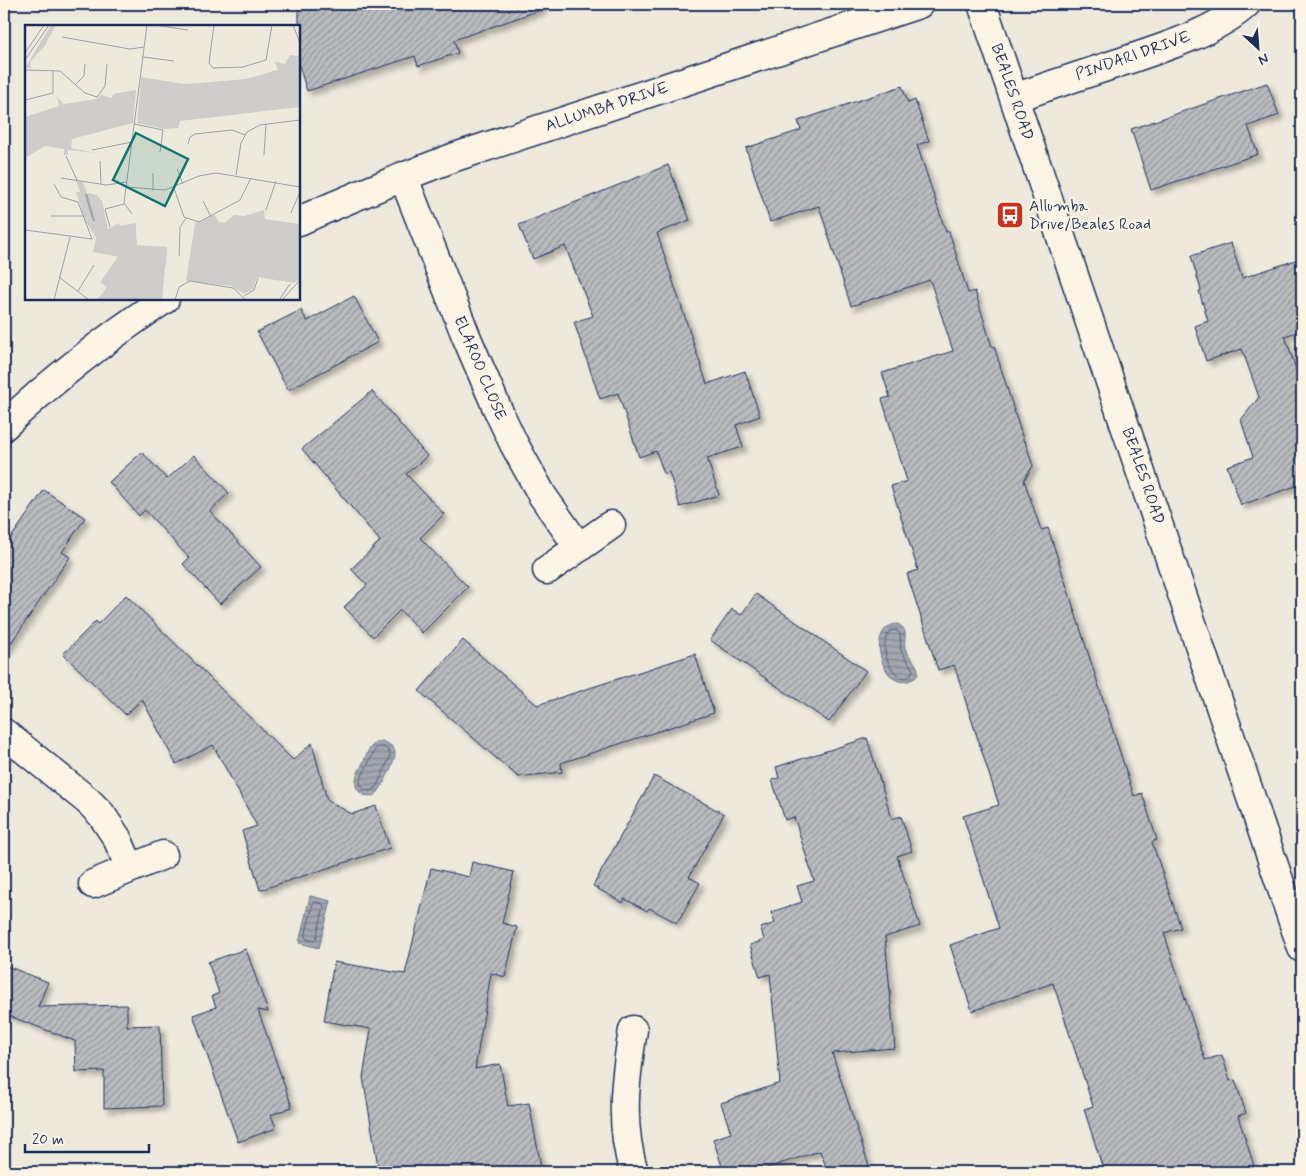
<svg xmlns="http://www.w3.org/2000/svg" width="1306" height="1176" font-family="Mynerve,sans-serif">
<defs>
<pattern id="water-rules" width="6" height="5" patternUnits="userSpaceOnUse" patternTransform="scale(1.25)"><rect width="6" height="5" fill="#a2a7af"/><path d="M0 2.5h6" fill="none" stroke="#838892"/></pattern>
<pattern id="building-hatch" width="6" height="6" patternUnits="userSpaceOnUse" patternTransform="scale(1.25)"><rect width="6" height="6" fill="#babbbe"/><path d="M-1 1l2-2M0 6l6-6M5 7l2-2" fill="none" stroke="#96989e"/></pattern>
<filter id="shadow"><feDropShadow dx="4.5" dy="4.5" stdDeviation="2.5" flood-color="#0004"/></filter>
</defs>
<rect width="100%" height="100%" fill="#eee9dd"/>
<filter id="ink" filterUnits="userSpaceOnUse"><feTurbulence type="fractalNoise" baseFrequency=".02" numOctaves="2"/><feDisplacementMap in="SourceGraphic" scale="10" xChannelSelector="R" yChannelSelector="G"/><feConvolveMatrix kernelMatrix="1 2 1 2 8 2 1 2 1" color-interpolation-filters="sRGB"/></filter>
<g filter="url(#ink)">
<!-- water -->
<path fill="url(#water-rules)" stroke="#6c778f" d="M 898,624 C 910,631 903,638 905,648 C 909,659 931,674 908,681 C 881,689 865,625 898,624 Z
M 381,741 C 388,743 394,746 395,753 C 396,759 381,792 375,795 C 372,796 367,796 364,795 C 348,787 359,771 364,761 C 366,756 368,750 371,747 C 374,743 378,742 381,741 Z
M 310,896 L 331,901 L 319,948 L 299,943 Z"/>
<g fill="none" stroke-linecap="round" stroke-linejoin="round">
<!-- shore -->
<path stroke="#515f7e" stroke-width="1" d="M 890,631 L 897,630 L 900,634 L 901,650 L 913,670 C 904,696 872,652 890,631 Z
M 378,747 C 385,746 390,750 390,757 L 376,788 C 369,794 360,790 360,780 L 375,750 Z
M 316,902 L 323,904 L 324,907 L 316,939 L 314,941 L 307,939 L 305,937 L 313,904 Z"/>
</g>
<!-- building -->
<path fill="url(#building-hatch)" stroke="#1b2f5e" filter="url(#shadow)" d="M 299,4 L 542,4 L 543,9 L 454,40 L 458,53 L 418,66 L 415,56 L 307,91 L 299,66 Z
M 1267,83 L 1279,115 L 1248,126 L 1258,154 L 1151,190 L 1131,129 Z
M 902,86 L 908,103 L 915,100 L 929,141 L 917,145 L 946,232 L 949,231 L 968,293 L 975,291 L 992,347 L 994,346 L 1024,442 L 1025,441 L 1033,466 L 1024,480 L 1041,530 L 1048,528 L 1134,796 L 1142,793 L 1157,840 L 1152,842 L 1181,928 L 1164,933 L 1205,1060 L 1222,1055 L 1230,1081 L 1235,1080 L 1246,1113 L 1238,1116 L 1256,1172 L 1104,1172 L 1084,1109 L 1093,1106 L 1053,983 L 972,1011 L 950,945 L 999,928 L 963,816 L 999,805 L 954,665 L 938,670 L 907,574 L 918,570 L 891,486 L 907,481 L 882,399 L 890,397 L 882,373 L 953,351 L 930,280 L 851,306 L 819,206 L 770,222 L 746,148 L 801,130 L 798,121 Z
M 668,165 L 690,220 L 657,233 L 707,384 L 745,371 L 760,416 L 736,425 L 743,447 L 707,458 L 719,495 L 680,507 L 669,472 L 664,474 L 656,451 L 639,457 L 618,393 L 600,399 L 574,322 L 593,316 L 565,246 L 533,259 L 519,225 Z
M 1231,243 L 1242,278 L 1302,258 L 1302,330 L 1285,336 L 1302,387 L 1302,484 L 1241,505 L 1227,466 L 1253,457 L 1241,420 L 1259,397 L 1242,349 L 1206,361 L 1195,326 L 1208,321 L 1199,291 L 1201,290 L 1191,256 Z
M 354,296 L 378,342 L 288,390 L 257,332 L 301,310 L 307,321 Z
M 372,391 L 427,456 L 406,474 L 444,514 L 420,538 L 468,587 L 422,633 L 400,610 L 373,637 L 344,607 L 367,585 L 351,569 L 380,541 L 302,449 Z
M 142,452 L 167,479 L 194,455 L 229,493 L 210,511 L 261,567 L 220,604 L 183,564 L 189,558 L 145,510 L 139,516 L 109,482 Z
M 44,490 L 85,518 L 62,552 L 70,557 L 4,653 L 4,548 Z
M 756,594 L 866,671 L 829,722 L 710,640 L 732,609 L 741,615 Z
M 126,595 L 293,760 L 312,743 L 327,800 L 352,814 L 376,806 L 390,848 L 260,890 L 242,831 L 257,826 L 213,745 L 176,764 L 142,699 L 126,715 L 63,654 L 96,621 L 98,624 Z
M 463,640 L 537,705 L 695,654 L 714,713 L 561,763 L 562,772 L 518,777 L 419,691 Z
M 867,738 L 892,819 L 901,816 L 912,851 L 897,856 L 920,926 L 885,937 L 895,1048 L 832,1053 L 871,1172 L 828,1172 L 820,1151 L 754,1172 L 724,1172 L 713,1139 L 731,1133 L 721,1103 L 780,1083 L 770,974 L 760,977 L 750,945 L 764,940 L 761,928 L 775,923 L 771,912 L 802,902 L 797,886 L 814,881 L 794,817 L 785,820 L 772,780 L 779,778 L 776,767 Z
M 654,776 L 724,814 L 689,877 L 700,883 L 677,923 L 649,908 L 647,911 L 625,899 L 623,903 L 593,886 Z
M 472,862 L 514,872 L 502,923 L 517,927 L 505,977 L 491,973 L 475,1069 L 500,1064 L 508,1106 L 529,1103 L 542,1172 L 379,1172 L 363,1077 L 371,1029 L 324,1021 L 334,962 L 405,974 L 431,868 L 469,877 Z
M 246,949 L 268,1012 L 258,1010 L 292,1107 L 271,1115 L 276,1128 L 238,1142 L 193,1015 L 216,1007 L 212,996 L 219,993 L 208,962 Z
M 4,965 L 48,982 L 38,1007 L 127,1005 L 127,1026 L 160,1025 L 162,1106 L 104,1108 L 104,1071 L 76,1072 L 75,1041 L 4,1014 Z"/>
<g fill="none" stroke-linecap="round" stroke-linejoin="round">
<!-- minor casing -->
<g stroke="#1b2f5e" stroke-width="31">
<path id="minor" d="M 982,4 L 1302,948
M 1014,98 C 1048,86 1082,75 1115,64 C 1156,50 1215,33 1246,4
M 403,176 L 466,336 L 497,408 L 514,444 L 542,495 L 579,548
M 299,221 C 350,198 402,177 455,157 L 919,4
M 4,426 C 53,379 108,337 165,299
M 547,570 L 611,525
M 4,733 L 88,801 L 101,814 L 117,838 L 130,868
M 93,884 L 163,855
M 633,1030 C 625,1079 619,1124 634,1172"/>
</g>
<!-- minor -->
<use href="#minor" stroke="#fcf5e5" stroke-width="28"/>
</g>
</g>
<!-- icons -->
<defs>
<g id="bus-square" transform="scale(1.4375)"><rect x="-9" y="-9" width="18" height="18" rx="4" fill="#c8321e" stroke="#fcf5e5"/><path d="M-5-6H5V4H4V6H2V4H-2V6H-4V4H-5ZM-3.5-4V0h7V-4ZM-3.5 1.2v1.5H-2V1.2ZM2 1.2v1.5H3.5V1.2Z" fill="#fff"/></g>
</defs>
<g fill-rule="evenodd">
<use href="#bus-square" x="1010" y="215"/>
</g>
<g text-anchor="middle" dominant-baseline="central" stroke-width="4.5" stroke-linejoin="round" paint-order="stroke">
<!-- street labels -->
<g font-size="16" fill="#1b2f5e" stroke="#fcf5e5">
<text transform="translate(1133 56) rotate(-19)">PINDARI DRIVE</text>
<text transform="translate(1012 92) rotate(71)">BEALES ROAD</text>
<text transform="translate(607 107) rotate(-18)">ALLUMBA DRIVE</text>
<text transform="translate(480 368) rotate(67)">ELAROO CLOSE</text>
<text transform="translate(1143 476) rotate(71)">BEALES ROAD</text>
</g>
<!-- poi labels -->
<g font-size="16" fill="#1b2f5e" stroke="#fcf5e5" text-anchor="start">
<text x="1029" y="206">Allumba<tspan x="1029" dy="18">Drive/Beales Road</tspan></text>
</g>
</g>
<!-- overview -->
<g transform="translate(25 25)">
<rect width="275" height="275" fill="#eee9dd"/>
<path d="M 26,0 L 31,0 L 19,22 L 5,37 L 6,43 L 0,43 ZM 275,38 L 275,82 L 155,96 L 153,103 L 139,104 L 112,98 L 116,52 L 159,59 L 175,58 L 221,54 ZM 112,54 L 108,98 L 20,121 L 0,133 L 0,92 L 34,81 L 32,72 L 39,79 L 71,74 L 76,70 L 87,73 L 88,69 L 111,65 Z" fill="#cfcdca"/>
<path d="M 111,206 L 112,221 L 142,222 L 137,275 L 72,275 L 82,262 L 75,257 L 93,232 L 88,230 Z" fill="#cfcdca"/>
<path d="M 275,28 L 275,38 L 253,45 L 250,37 L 260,39 L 265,30 L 273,31 ZM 47,114 L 46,123 L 70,128 L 43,125 L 43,130 L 39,130 L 39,124 L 20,121 ZM 51,156 L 58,157 L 62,168 L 72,170 L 77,176 L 83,204 L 94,198 L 95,201 L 111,198 L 111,220 L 142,222 L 141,240 L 68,227 L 71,213 L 60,195 L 52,170 L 51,167 L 55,167 ZM 239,185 L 240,194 L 275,199 L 275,254 L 269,258 L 232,252 L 228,264 L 219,269 L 206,261 L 161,256 L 170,198 L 190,190 L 194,197 L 200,198 L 209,190 L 219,191 Z" fill="#cfcdca"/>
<path fill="none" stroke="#a2a7af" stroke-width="2.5" d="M 61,169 L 69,196"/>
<path fill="none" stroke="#9a9faa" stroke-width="1" d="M 129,0 L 163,5M 189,0 L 184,38 L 188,43 L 218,42 L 241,35 L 247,0M 268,0 L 275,18M 37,12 L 105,24 L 119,22M 0,28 L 19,0M 118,32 L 149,36M 0,35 L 24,0M 0,45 L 35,46 L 60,68 L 72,72 L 80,61 L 82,39M 51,59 L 59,51 L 60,39M 0,75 L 28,68 L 28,46M 109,99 L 138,105 L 135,127M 163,119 L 165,112 L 170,109 L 207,105 L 220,110M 67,125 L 107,117M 239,130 L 241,99M 41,131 L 52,155M 75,136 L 76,159M 152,144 L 158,159M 211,150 L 216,118 L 222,107 L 235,100 L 275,95M 36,153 L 81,160 L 102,157M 101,162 L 140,165 L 174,151 L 191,148 L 275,162M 149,163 L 159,192 L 174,197 L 215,175 L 226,153M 128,166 L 128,148M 178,176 L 186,192M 241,185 L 251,156M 266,188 L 275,167M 107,189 L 99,178 L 122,0M 26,191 L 58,191M 85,202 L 80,184 L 99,179M 0,205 L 67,214 L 53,177 L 36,172 L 29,159M 154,231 L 155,202 L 161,193M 34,252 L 64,275M 53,266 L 69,240M 219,271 L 229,265 L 233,253M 29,275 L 45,212M 150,275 L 154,262 L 165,256 L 208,263 L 221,275M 254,275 L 265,259M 257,275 L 275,255"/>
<path fill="#0f766e" fill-opacity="0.15" stroke="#0f766e" stroke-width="2.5" d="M 111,108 L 163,134 L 140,181 L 88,155 Z"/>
<rect width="275" height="275" fill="none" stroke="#1b2f5e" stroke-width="2.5"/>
</g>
<!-- margin -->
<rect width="1306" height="1176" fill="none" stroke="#fcf5e5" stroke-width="20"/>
<rect x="10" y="10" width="1286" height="1156" fill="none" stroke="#1b2f5e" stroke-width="2" filter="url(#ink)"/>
<!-- north arrow -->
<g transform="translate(1258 48) rotate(154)" stroke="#fcf5e5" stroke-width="4" paint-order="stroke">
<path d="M0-4L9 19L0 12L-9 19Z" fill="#1b2f5e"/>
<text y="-8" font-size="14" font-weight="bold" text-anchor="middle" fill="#1b2f5e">N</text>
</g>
<!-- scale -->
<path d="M25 1144v8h124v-8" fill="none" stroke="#1b2f5e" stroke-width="2.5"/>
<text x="32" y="1144" font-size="15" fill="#1b2f5e" stroke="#fcf5e5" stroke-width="4" paint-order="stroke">20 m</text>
</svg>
